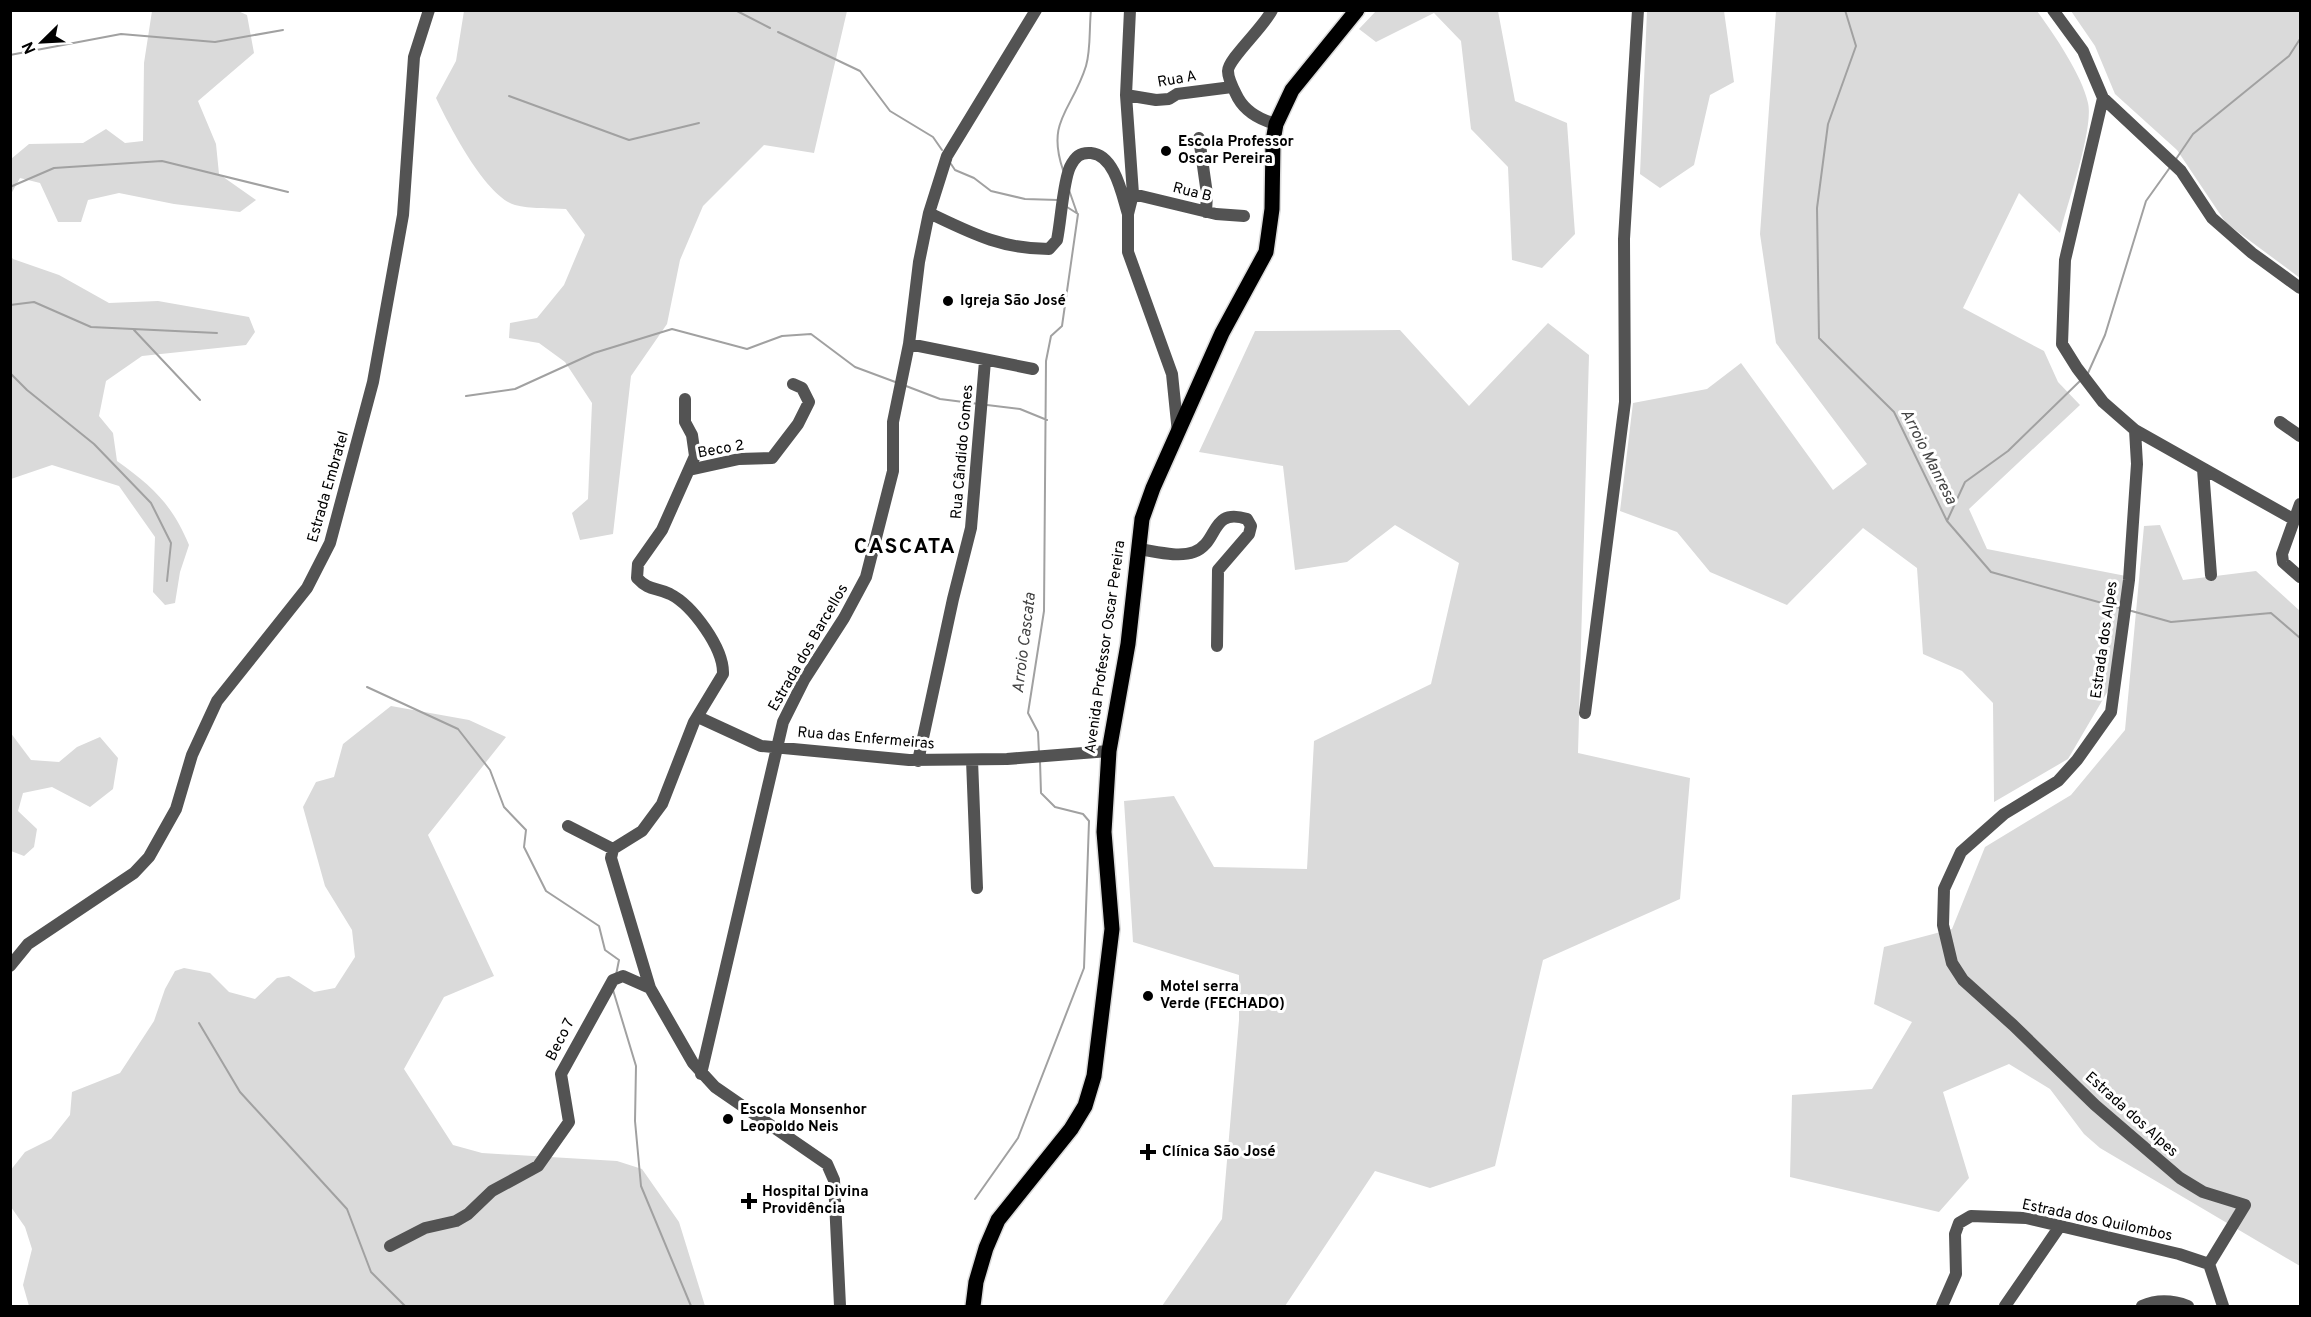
<svg xmlns="http://www.w3.org/2000/svg" width="2311" height="1317" font-family="Overpass,sans-serif">
<rect width="100%" height="100%" fill="#fff"/>
<!-- green -->
<path fill="#dadada" d="M 152,11 L 238,11 L 247,15 L 254,53 L 198,101 L 216,144 L 219,174 L 256,200 L 240,212 L 174,204 L 119,193 L 88,200 L 81,222 L 58,222 L 40,183 L 20,178 L 11,194 L 11,159 L 29,144 L 83,143 L 106,129 L 125,143 L 143,141 L 144,63 Z
M 464,11 L 847,11 L 814,153 L 764,145 L 703,206 L 680,260 L 667,324 L 631,376 L 613,534 L 580,540 L 572,513 L 588,499 L 592,403 L 565,362 L 539,343 L 509,338 L 510,323 L 537,318 L 564,285 L 585,235 L 566,209 C 550,208 530,209 515,205 C 485,196 449,125 436,98 L 456,61 Z
M 1376,11 L 1498,11 L 1515,101 L 1567,123 L 1575,234 L 1542,268 L 1512,260 L 1508,167 L 1471,129 L 1461,41 L 1434,13 L 1376,42 L 1359,29 Z
M 1647,11 L 1724,11 L 1734,82 L 1710,95 L 1694,165 L 1660,188 L 1640,174 Z
M 1776,11 L 2037,11 C 2054,34 2082,75 2088,103 C 2094,129 2067,204 2060,233 L 2019,193 L 1963,308 L 2044,351 L 2058,382 L 2080,405 L 1969,509 L 1987,549 L 2126,576 L 2109,689 L 2068,759 L 1994,802 L 1993,703 L 1962,671 L 1923,654 L 1917,568 L 1863,528 L 1787,605 L 1710,572 L 1677,532 L 1620,511 L 1633,403 L 1707,389 L 1741,363 L 1833,490 L 1867,464 L 1776,343 L 1760,234 Z
M 2071,11 L 2300,11 L 2300,278 L 2226,223 L 2177,150 L 2115,94 L 2095,46 Z
M 10,255 L 13,259 L 59,275 L 109,303 L 158,301 L 249,317 L 255,332 L 246,345 L 142,356 L 106,381 L 99,416 L 113,433 L 117,461 C 152,486 172,504 189,545 L 180,572 L 175,603 L 165,605 L 153,592 L 155,537 L 119,486 L 52,465 L 11,479 Z
M 1548,323 L 1589,355 L 1578,753 L 1690,778 L 1680,899 L 1543,960 L 1495,1166 L 1430,1188 L 1375,1171 L 1285,1306 L 1162,1306 L 1222,1219 L 1239,1020 L 1239,975 L 1133,942 L 1124,801 L 1174,796 L 1214,867 L 1307,869 L 1314,741 L 1431,684 L 1459,563 L 1395,525 L 1347,562 L 1295,570 L 1283,466 L 1199,452 L 1255,331 L 1400,330 L 1469,406 Z
M 2160,525 L 2183,580 L 2256,571 L 2300,611 L 2300,1266 L 2100,1148 L 2084,1134 L 2050,1089 L 2009,1064 L 1943,1092 L 1969,1178 L 1939,1212 L 1790,1177 L 1792,1095 L 1872,1089 L 1912,1022 L 1874,1004 L 1884,947 L 1952,929 L 1985,847 L 2071,795 L 2125,730 L 2144,526 Z
M 391,706 L 469,720 L 506,737 L 428,835 L 494,976 L 444,997 L 404,1069 L 453,1145 L 482,1153 L 617,1161 L 642,1169 L 679,1222 L 705,1306 L 29,1306 L 23,1285 L 32,1249 L 25,1227 L 11,1207 L 10,1171 L 25,1152 L 51,1139 L 70,1115 L 72,1092 L 120,1073 L 154,1021 L 165,989 L 175,971 L 184,968 L 210,973 L 229,992 L 255,999 L 277,978 L 289,976 L 314,992 L 335,988 L 355,957 L 352,930 L 325,886 L 303,807 L 316,782 L 334,777 L 343,744 Z
M 10,732 L 31,760 L 59,762 L 77,747 L 100,737 L 118,758 L 113,789 L 90,807 L 52,787 L 23,793 L 18,811 L 37,829 L 34,847 L 24,856 L 11,851 Z"/>
<g fill="none" stroke-linecap="round" stroke-linejoin="round">
<!-- stream -->
<path stroke="#a1a1a1" stroke-width="2" d="M 735,10 L 770,28
M 1845,10 L 1856,46 L 1828,124 L 1817,208 L 1819,338 L 1894,412 L 1947,521 L 1991,572 L 2120,608
M 778,32 L 860,71 L 890,111 L 933,137 L 942,150
M 10,55 L 121,34 L 215,42 L 283,30
M 509,96 L 629,140 L 699,123
M 2176,159 L 2193,134 L 2289,56 L 2300,39
M 951,164 L 955,170 L 974,178 L 991,191 L 1025,199 L 1058,200
M 1063,170 C 1046,120 1072,111 1086,66 C 1091,49 1089,28 1091,10
M 10,187 L 54,168 L 162,161 L 288,192
M 1069,190 L 1077,213
M 10,305 L 34,302 L 91,327 L 217,333
M 134,330 L 200,400
M 10,373 L 27,390 L 94,444 L 151,503 L 171,543 L 167,581
M 2088,373 L 2105,335 L 2146,201 L 2171,166
M 906,386 L 940,399 L 979,404
M 466,396 L 515,389 L 594,353 L 672,329 L 747,349 L 782,336 L 811,334 L 855,367 L 898,383
M 987,405 L 1020,409 L 1047,420
M 1947,521 L 1965,482 L 2008,451 L 2082,379
M 2128,610 L 2171,622 L 2271,613 L 2300,638
M 367,687 L 458,729 L 490,770 L 504,807 L 526,830 L 524,847 L 546,891 L 599,926 L 605,950 L 619,960 L 616,975
M 1039,753 L 1038,732 L 1028,713 L 1044,611 L 1046,361 L 1051,336 L 1062,326 L 1078,214 L 1067,207
M 613,990 L 636,1066 L 635,1121 L 641,1186 L 691,1306
M 199,1023 L 240,1092 L 347,1209 L 371,1272 L 405,1306
M 975,1199 L 1018,1138 L 1084,968 L 1089,821 L 1083,814 L 1055,807 L 1041,793 L 1040,761"/>
<!-- major casing -->
<g stroke="#dbdbdb" stroke-width="18">
<path id="major" d="M 973,1306 L 976,1282 L 986,1248 L 998,1220 L 1071,1129 L 1085,1106 L 1094,1076 L 1112,929 L 1104,832 L 1109,751 L 1128,644 L 1142,519 L 1153,488 L 1222,333 L 1266,252 L 1272,209 L 1273,141 L 1276,124 L 1292,90 L 1357,10"/>
</g>
<!-- minor -->
<path stroke="#535353" stroke-width="12" d="M 1130,10 L 1126,95 L 1133,194 L 1128,214 L 1128,252 L 1172,374 L 1178,433
M 1272,10 C 1264,27 1228,59 1228,71 C 1228,80 1234,90 1238,98 C 1246,112 1261,120 1276,124
M 2053,10 L 2083,51 L 2103,98 L 2065,260 L 2062,344 L 2077,368 L 2103,402 L 2135,430 L 2137,464 L 2129,580 L 2111,712 L 2077,760 L 2058,781 L 2004,814 L 1961,852 L 1944,889 L 1943,925 L 1952,963 L 1963,980 L 2013,1025 L 2095,1105 L 2180,1178 L 2203,1192 L 2245,1205 L 2209,1264
M 1126,95 L 1156,100 L 1169,99 L 1177,94 L 1232,87
M 2103,98 L 2181,171 L 2212,218 L 2252,253 L 2300,288
M 1199,138 L 1207,194 L 1206,212
M 1133,194 L 1216,214 L 1244,216
M 929,213 C 971,233 1001,249 1049,249 L 1057,240 C 1061,221 1063,182 1070,167 C 1075,157 1080,152 1091,153 C 1115,155 1122,195 1128,214
M 909,344 L 1033,369
M 685,399 L 685,422 L 692,435 L 695,456 L 662,530 L 638,564 L 637,578 C 649,591 655,587 670,594 C 692,605 724,648 723,674 L 694,722 L 662,804 L 642,831 L 613,849 L 611,858 L 650,988 L 693,1063 L 715,1087 L 827,1164 L 834,1180 L 840,1306
M 2280,422 L 2300,436
M 2135,430 L 2293,519
M 2203,469 L 2211,575
M 689,470 L 739,459 L 772,458 L 798,424 L 809,402 L 802,388 L 793,384
M 2300,504 L 2282,554 L 2283,562 L 2300,577
M 1138,549 C 1154,551 1178,558 1194,552 C 1219,543 1210,507 1247,519 L 1251,526 L 1249,534 L 1218,570 L 1217,646
M 1585,713 L 1625,402 L 1624,239 L 1638,10
M 698,717 L 761,746 L 909,760 L 1007,759 L 1109,751
M 972,760 L 977,888
M 918,761 L 953,599 L 971,528 L 985,361
M 568,826 L 613,849
M 10,966 L 28,944 L 134,873 L 149,857 L 176,809 L 192,755 L 217,701 L 307,588 L 330,543 L 373,382 L 403,215 L 414,57 L 429,10
M 701,1074 L 783,722 L 804,680 L 844,618 L 866,577 L 893,471 L 893,422 L 909,344 L 919,262 L 929,213 L 947,156 L 1036,10
M 390,1246 L 425,1228 L 456,1221 L 468,1214 L 492,1191 L 538,1166 L 569,1122 L 561,1074 L 613,980 L 623,976 L 650,988
M 2209,1264 L 2223,1306
M 1942,1306 L 1956,1274 L 1955,1234 L 1959,1223 L 1971,1216 L 2026,1218 L 2179,1254 L 2209,1264
M 2005,1306 L 2060,1226
M 2142,1306 C 2158,1299 2172,1300 2188,1306"/>
<!-- major -->
<use href="#major" stroke="#000" stroke-width="15"/>
</g>
<!-- markers -->
<g fill="#000" stroke="#fff" stroke-width="2">
<circle cx="1166" cy="151" r="6"/>
<circle cx="948" cy="301" r="6"/>
<circle cx="1148" cy="996" r="6"/>
<circle cx="728" cy="1119" r="6"/>
<path d="M1145 1143h6v6h6v6h-6v6h-6v-6h-6v-6h6z"/>
<path d="M746 1192h6v6h6v6h-6v6h-6v-6h-6v-6h6z"/>
</g>
<g text-anchor="middle" dominant-baseline="central" stroke-width="6" stroke-linejoin="round" paint-order="stroke">
<!-- street labels -->
<g font-size="15" fill="#000" stroke="#fff">
<text transform="translate(1177 80) rotate(-10)">Rua A</text>
<text transform="translate(1192 193) rotate(14)">Rua B</text>
<text transform="translate(721 450) rotate(-10)">Beco 2</text>
<text transform="translate(963 452) rotate(-85)">Rua Cândido Gomes</text>
<text transform="translate(329 487) rotate(-74)">Estrada Embratel</text>
<text transform="translate(2105 640) rotate(-82)">Estrada dos Alpes</text>
<text transform="translate(1106 647) rotate(-82)">Avenida Professor Oscar Pereira</text>
<text transform="translate(809 648) rotate(-60)">Estrada dos Barcellos</text>
<text transform="translate(866 739) rotate(5)">Rua das Enfermeiras</text>
<text transform="translate(561 1040) rotate(-63)">Beco 7</text>
<text transform="translate(2131 1115) rotate(42)">Estrada dos Alpes</text>
<text transform="translate(2097 1221) rotate(12)">Estrada dos Quilombos</text>
</g>
<!-- poi labels -->
<g font-size="15" font-weight="bold" fill="#000" stroke="#fff" text-anchor="start">
<text x="1178" y="142">Escola Professor<tspan x="1178" dy="17">Oscar Pereira</tspan></text>
<text x="960" y="301">Igreja São José</text>
<text x="1160" y="987">Motel serra<tspan x="1160" dy="17">Verde (FECHADO)</tspan></text>
<text x="740" y="1110">Escola Monsenhor<tspan x="740" dy="17">Leopoldo Neis</tspan></text>
<text x="1162" y="1152">Clínica São José</text>
<text x="762" y="1192">Hospital Divina<tspan x="762" dy="17">Providência</tspan></text>
</g>
<!-- water labels -->
<g font-size="16" font-style="italic" fill="#424242" stroke="#fff">
<text transform="translate(1928 457) rotate(63)">Arroio Manresa</text>
<text transform="translate(1025 643) rotate(-83)">Arroio Cascata</text>
</g>
<!-- district labels -->
<g font-size="21" font-weight="bold" letter-spacing="1.5" fill="#000" stroke="#fff">
<text x="905" y="547">CASCATA</text>
</g>
</g>
<!-- border -->
<rect width="2311" height="1317" fill="none" stroke="#000000" stroke-width="24"/>
<!-- north arrow -->
<g transform="translate(42 42) rotate(246)" stroke="#ffffff" stroke-width="4.5" paint-order="stroke">
<path d="M0-4.5L10 22L0 15L-10 22Z" fill="#000000"/>
<text y="-9" font-size="16" font-weight="bold" text-anchor="middle" fill="#000000">N</text>
</g>
</svg>
